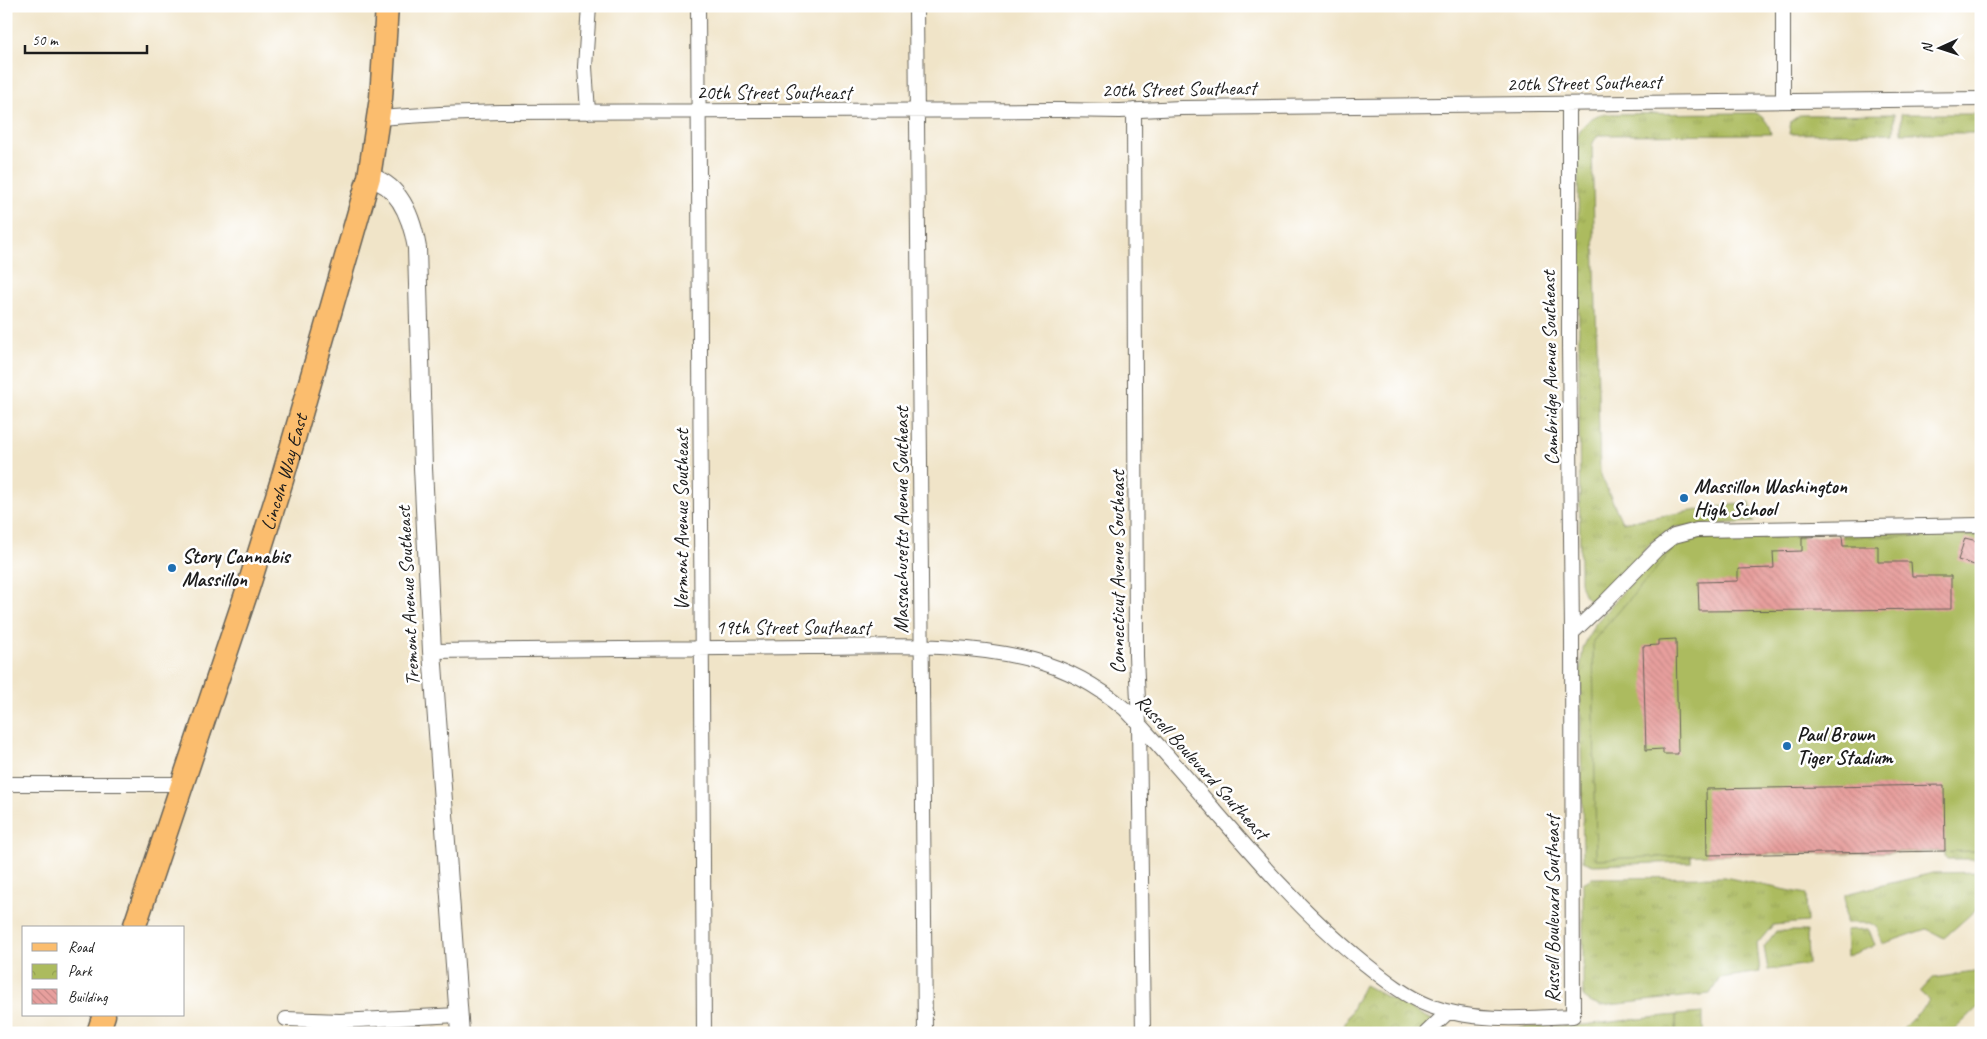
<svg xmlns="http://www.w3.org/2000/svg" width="1987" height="1039" font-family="Caveat,sans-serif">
<defs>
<pattern id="grass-tufts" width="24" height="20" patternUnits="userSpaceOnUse" patternTransform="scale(1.25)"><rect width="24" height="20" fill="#acbb5e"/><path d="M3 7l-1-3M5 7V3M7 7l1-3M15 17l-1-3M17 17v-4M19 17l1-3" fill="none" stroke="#93a051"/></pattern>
<pattern id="park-crowns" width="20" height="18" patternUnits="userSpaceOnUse" patternTransform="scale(1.25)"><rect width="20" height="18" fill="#acbb5e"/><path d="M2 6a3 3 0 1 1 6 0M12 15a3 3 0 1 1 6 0" fill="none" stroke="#93a051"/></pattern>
<pattern id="building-back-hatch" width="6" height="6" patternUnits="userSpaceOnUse" patternTransform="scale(1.25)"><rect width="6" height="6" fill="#e79f9d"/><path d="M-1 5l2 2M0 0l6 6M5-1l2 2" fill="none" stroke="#c68887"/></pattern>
</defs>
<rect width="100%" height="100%" fill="#fff"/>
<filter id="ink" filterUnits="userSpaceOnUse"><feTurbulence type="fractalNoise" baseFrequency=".02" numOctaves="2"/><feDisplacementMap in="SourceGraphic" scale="10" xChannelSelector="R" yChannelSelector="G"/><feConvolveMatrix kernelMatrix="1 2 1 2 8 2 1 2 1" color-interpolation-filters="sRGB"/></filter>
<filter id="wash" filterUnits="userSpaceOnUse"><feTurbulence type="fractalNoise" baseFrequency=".0096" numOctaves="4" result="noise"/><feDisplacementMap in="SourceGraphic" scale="20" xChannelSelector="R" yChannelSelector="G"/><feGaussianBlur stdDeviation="1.12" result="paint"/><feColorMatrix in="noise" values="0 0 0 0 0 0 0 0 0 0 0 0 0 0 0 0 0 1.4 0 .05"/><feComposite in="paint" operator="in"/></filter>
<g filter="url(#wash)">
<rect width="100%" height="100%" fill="#f0e4c8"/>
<!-- grass -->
<path fill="url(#grass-tufts)" stroke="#646c3d" d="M 1755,113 C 1765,117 1769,124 1771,134 L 1598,135 L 1592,144 L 1600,473 L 1622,522 L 1750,502 L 1754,522 L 1675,527 L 1652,541 L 1598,601 C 1586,604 1582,591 1580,582 L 1578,135 C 1584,124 1589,118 1601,114 Z
M 1894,114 L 1894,133 L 1789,134 L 1791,121 L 1800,115 Z
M 1901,114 L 1976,114 L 1979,119 L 1979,133 L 1901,133 Z
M 1981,532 L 1981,542 L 1842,537 L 1842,533 Z
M 1802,534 L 1802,538 L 1692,822 L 1691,862 L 1593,865 L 1583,861 L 1580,672 L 1583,648 L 1594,625 L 1627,587 L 1672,543 L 1693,537 Z
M 1945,851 L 1981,851 L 1981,859 L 1947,859 L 1945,857 Z
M 1981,872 L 1981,905 L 1944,938 L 1927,929 L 1882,944 L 1877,928 L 1871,923 L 1846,923 L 1845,894 L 1933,873 Z
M 1724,877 L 1806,894 L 1807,922 L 1773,925 L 1757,944 L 1760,972 L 1720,978 L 1710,994 L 1600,1006 L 1591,1003 L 1583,997 L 1583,883 L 1592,878 Z
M 1868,929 L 1870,932 L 1875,946 L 1847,956 L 1846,930 Z
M 1776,931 L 1807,931 L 1808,964 L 1768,970 L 1764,947 Z
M 1981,971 L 1981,1004 L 1951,1033 L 1898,1033 L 1930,1001 L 1920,992 L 1933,978 Z
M 1703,1013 L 1703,1033 L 1676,1033 L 1676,1015 Z"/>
<!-- park -->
<path fill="url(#park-crowns)" stroke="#646c3d" d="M 1364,985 L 1453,1031 L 1583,1025 L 1676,1015 L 1676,1033 L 1340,1033 Z"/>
<!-- garden -->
<path fill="#acbb5e" stroke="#646c3d" d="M 1981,535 L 1981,851 L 1707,855 L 1596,859 L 1593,641 L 1682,539 Z"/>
<g id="blocks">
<!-- building -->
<path fill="url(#building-back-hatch)" d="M 1842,536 L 1843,546 L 1878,546 L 1878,562 L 1911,562 L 1912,576 L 1951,576 L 1951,609 L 1699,611 L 1698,582 L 1738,581 L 1738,569 L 1774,568 L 1773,552 L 1802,551 L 1802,537 Z
M 1965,538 L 1981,542 L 1981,567 L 1958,560 Z
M 1676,639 L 1678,754 L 1663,754 L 1663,749 L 1646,750 L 1643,646 L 1658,645 L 1658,640 Z
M 1944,785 L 1945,851 L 1707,855 L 1706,789 Z"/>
</g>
</g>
<g filter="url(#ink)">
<use href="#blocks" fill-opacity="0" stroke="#666258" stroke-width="1"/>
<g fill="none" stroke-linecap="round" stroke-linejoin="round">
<!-- minor casing -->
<g stroke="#666258" stroke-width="16">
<path id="minor" d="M 698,6 L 704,1033
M 916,6 L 925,1033
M 1783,6 L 1783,101
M 1569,104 L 1569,344 L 1572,633
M 1134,110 L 1136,656 L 1139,724 L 1143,1033
M 588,112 L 585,67 L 589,6
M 378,118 L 440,114 L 500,112 L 1059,110 L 1120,111 L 1181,108 L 1981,99
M 432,651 C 558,650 684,648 810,647 C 884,647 961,641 1033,660 C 1067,669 1098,686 1125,709 C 1205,793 1273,890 1364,963 C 1384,979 1406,997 1430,1006 C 1476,1023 1526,1018 1573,1016 L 1572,633 L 1606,601 L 1656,550 L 1674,536 L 1697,530 L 1981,525
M 6,784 L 182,784
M 286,1019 L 340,1021 L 458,1015
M 1426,1033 L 1448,1012"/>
</g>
<!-- tertiary casing -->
<g stroke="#666258" stroke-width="20">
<path id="tertiary" d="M 369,177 C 401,185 412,219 417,248 L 423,468 L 432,651 L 460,1033"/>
</g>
<!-- primary casing -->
<g stroke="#666258" stroke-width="25">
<g id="primary">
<path id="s1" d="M 134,928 L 248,588 L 282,480 L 369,177 L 381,98 L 387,6"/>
<path d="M 98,1033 L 104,1015"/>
</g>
</g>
<!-- minor -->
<use href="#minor" stroke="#fff" stroke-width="14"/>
<!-- tertiary -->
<use href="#tertiary" stroke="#fff" stroke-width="18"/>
<!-- primary -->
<use href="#primary" stroke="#fbbd6e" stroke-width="22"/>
</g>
</g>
<!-- markers -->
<g fill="#1f6fb2" stroke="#fff" stroke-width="2">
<circle cx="1684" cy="498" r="5"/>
<circle cx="172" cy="568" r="5"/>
<circle cx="1787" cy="746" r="5"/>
</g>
<g text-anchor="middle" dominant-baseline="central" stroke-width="5" stroke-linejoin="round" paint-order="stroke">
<!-- street labels -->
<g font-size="20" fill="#1c1c1c" stroke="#fff">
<text transform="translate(1584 83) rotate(-1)">20th Street Southeast</text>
<text transform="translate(1179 89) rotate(-1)">20th Street Southeast</text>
<text x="774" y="92">20th Street Southeast</text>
<text transform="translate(1550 368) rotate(-91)">Cambridge Avenue Southeast</text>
<text stroke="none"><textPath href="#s1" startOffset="480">Lincoln Way East</textPath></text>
<text transform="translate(681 520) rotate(-90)">Vermont Avenue Southeast</text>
<text transform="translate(901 520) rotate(-90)">Massachusetts Avenue Southeast</text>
<text transform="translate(1117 572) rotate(-90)">Connecticut Avenue Southeast</text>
<text transform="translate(408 596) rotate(-93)">Tremont Avenue Southeast</text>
<text x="793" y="627">19th Street Southeast</text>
<text transform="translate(1202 767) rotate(48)">Russell Boulevard Southeast</text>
<text transform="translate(1552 909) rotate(-90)">Russell Boulevard Southeast</text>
</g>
<!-- poi labels -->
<g font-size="20" font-weight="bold" fill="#1c1c1c" stroke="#fff" text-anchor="start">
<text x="1694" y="486">Massillon Washington<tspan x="1694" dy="23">High School</tspan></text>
<text x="182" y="556">Story Cannabis<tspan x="182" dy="23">Massillon</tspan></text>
<text x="1797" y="734">Paul Brown<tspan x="1797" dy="23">Tiger Stadium</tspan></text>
</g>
</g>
<!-- margin -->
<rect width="1987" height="1039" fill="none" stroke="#fff" stroke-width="25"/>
<!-- legend -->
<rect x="22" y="926" width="162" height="90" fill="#ffffff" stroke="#a4a4a4"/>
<rect x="32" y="943" width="25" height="8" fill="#fbbd6e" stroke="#a4a4a4"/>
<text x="68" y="952" font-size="15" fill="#1c1c1c">Road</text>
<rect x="32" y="964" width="25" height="15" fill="url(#park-crowns)" stroke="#a4a4a4"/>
<text x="68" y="976" font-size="15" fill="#1c1c1c">Park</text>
<rect x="32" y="989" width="25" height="15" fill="url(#building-back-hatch)" stroke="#a4a4a4"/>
<text x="68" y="1002" font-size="15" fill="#1c1c1c">Building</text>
<!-- north arrow -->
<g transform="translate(1940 48) rotate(267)" stroke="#ffffff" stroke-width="4" paint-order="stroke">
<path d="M0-4L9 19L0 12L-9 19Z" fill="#1c1c1c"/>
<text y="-8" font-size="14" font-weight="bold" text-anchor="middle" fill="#1c1c1c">N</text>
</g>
<!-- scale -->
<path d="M25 45v8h122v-8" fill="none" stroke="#1c1c1c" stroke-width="2.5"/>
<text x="32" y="45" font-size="15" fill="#1c1c1c" stroke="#ffffff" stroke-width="4" paint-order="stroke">50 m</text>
</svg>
